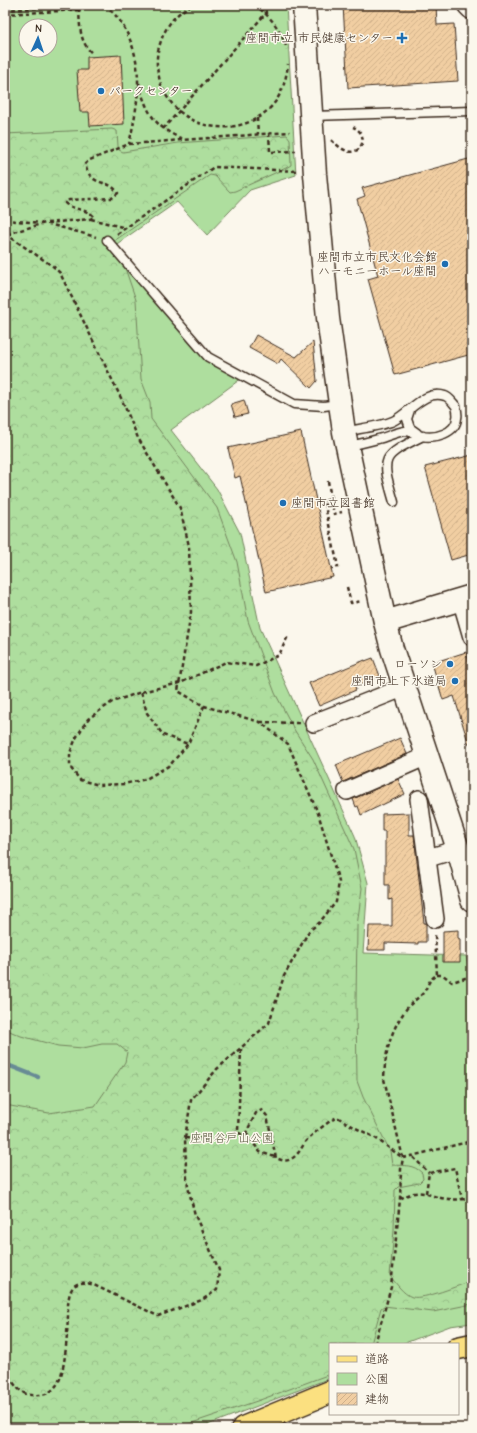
<svg xmlns="http://www.w3.org/2000/svg" width="477" height="1433" font-family="'Comic Neue','Klee One',sans-serif">
<defs>
<pattern id="forest-crowns" width="20" height="18" patternUnits="userSpaceOnUse"><rect width="20" height="18" fill="#aede9e"/><path d="M2 6a3 3 0 1 1 6 0M12 15a3 3 0 1 1 6 0" fill="none" stroke="#97bf88"/></pattern>
<pattern id="building-hatch" width="6" height="6" patternUnits="userSpaceOnUse"><rect width="6" height="6" fill="#f1cea2"/><path d="M-1 1l2-2M0 6l6-6M5 7l2-2" fill="none" stroke="#d0b18b"/></pattern>
</defs>
<rect width="100%" height="100%" fill="#fbf7ec"/>
<filter id="ink" filterUnits="userSpaceOnUse"><feTurbulence type="fractalNoise" baseFrequency=".025" numOctaves="2"/><feDisplacementMap in="SourceGraphic" scale="8" xChannelSelector="R" yChannelSelector="G"/><feConvolveMatrix kernelMatrix="1 2 1 2 8 2 1 2 1" color-interpolation-filters="sRGB"/></filter>
<g filter="url(#ink)">
<!-- green -->
<path fill="#aede9e" stroke="#74845e" fill-rule="evenodd" d="M 5,5 L 286,5 L 296,175 L 250,190 L 207,235 L 177,202 L 111,248 L 207,359 L 242,378 L 171,430 L 217,489 L 240,533 L 260,628 L 355,836 L 368,883 L 363,953 L 466,956 L 472,978 L 472,1323 L 450,1326 L 402,1344 L 330,1344 L 330,1378 L 200,1428 L 5,1428 ZM 26,26 L 50,26 L 50,50 L 26,50 Z"/>
<!-- forest -->
<path fill="url(#forest-crowns)" stroke="#74845e" d="M 112,129 L 117,131 L 118,146 L 119,150 L 123,152 L 178,143 L 287,135 L 290,139 L 291,165 L 286,168 L 235,191 L 230,192 L 215,176 L 210,175 L 111,243 L 109,249 L 125,268 L 136,300 L 141,379 L 150,402 L 151,419 L 217,508 L 237,562 L 248,621 L 275,693 L 295,731 L 313,759 L 354,849 L 362,888 L 357,926 L 356,1003 L 357,1081 L 363,1097 L 390,1151 L 392,1165 C 405,1166 413,1164 422,1173 L 423,1179 L 419,1183 L 398,1187 L 395,1190 L 394,1230 L 390,1276 C 396,1283 403,1294 412,1297 C 424,1300 459,1285 472,1281 L 472,1304 L 433,1312 L 384,1306 L 381,1308 L 371,1344 L 330,1344 L 330,1374 L 260,1400 L 177,1428 L 5,1428 L 5,1105 L 49,1113 L 95,1106 L 125,1062 L 127,1052 L 117,1044 L 102,1044 L 83,1048 L 58,1046 L 21,1036 L 5,1029 L 5,222 L 7,222 L 9,218 L 10,171 L 5,167 L 5,134 Z"/>
<g fill="none" stroke-linecap="round" stroke-linejoin="round">
<!-- stream -->
<path stroke="#678b95" stroke-width="4.5" d="M 5,1064 L 38,1077"/>
</g>
<!-- building -->
<path fill="url(#building-hatch)" stroke="#3b2a1e" d="M 343,5 L 436,5 L 437,25 L 454,24 L 458,81 L 348,88 Z
M 121,55 L 124,124 L 90,126 L 89,112 L 80,112 L 77,70 L 87,70 L 87,57 Z
M 472,158 L 472,354 L 395,375 L 368,279 L 378,276 L 357,199 L 365,196 L 362,188 Z
M 256,335 L 296,357 L 313,342 L 317,381 L 311,388 L 281,359 L 278,364 L 249,348 Z
M 244,400 L 248,414 L 235,417 L 231,404 Z
M 301,432 L 333,577 L 266,592 L 240,476 L 235,478 L 228,448 Z
M 472,455 L 472,554 L 451,560 L 425,467 Z
M 466,652 L 472,672 L 472,745 L 469,745 L 454,696 L 443,700 L 432,663 Z
M 373,658 L 380,676 L 355,687 L 356,690 L 319,706 L 309,683 L 365,660 L 365,661 Z
M 400,738 L 407,754 L 343,782 L 336,765 Z
M 398,779 L 405,794 L 361,815 L 358,806 L 356,807 L 353,799 Z
M 409,813 L 409,835 L 414,835 L 424,923 L 426,923 L 426,942 L 418,942 L 418,944 L 385,943 L 385,950 L 368,950 L 369,926 L 392,926 L 392,899 L 389,900 L 389,885 L 385,885 L 385,831 L 382,831 L 382,814 Z
M 458,930 L 458,938 L 460,939 L 460,962 L 443,962 L 443,931 Z"/>
<g fill="none" stroke-linecap="round" stroke-linejoin="round">
<!-- lane casing -->
<g stroke="#3b2a1e" stroke-width="11">
<path id="lane" d="M 312,116 L 472,111
M 107,240 L 208,357 L 294,404 L 324,406 L 338,404
M 410,410 L 407,419 L 410,428 L 417,433
M 344,432 C 357,429 382,426 393,421 C 410,413 424,389 445,396 C 449,397 453,403 456,406 C 457,410 458,415 457,418 C 456,433 435,439 422,436 C 416,435 411,431 405,431 C 396,432 387,437 378,439 C 368,442 358,444 348,446
M 394,502 C 381,457 380,457 423,436"/>
</g>
<!-- street casing -->
<g stroke="#3b2a1e" stroke-width="20">
<path id="street" d="M 461,599 L 472,637
M 314,723 L 405,687
M 347,791 L 427,756
M 419,799 L 435,919
M 428,858 L 458,849"/>
</g>
<!-- secondary casing -->
<g stroke="#3b2a1e" stroke-width="25">
<path id="secondary" d="M 304,5 L 315,174 L 328,318 L 344,432 L 385,622 L 392,649 L 458,849 L 472,900
M 469,5 L 472,8
M 385,622 L 472,596"/>
</g>
<!-- primary casing -->
<g stroke="#3b2a1e" stroke-width="25">
<path id="primary" d="M 458,1348 L 472,1345
M 243,1428 L 330,1392"/>
</g>
<!-- path -->
<path stroke="#3b2a1e" stroke-width="2.5" stroke-dasharray="4 3" stroke-linecap="butt" d="M 105,5 C 110,10 116,15 120,21 C 146,60 139,101 129,144
M 111,5 C 133,8 155,8 178,5
M 192,5 C 175,13 165,27 160,44 C 156,55 156,66 159,77 C 161,88 167,98 174,106 C 199,134 244,134 270,108 C 282,96 286,80 288,64
M 254,5 C 271,16 281,30 287,49
M 79,9 C 80,26 79,42 93,54
M 5,10 L 86,5
M 5,14 L 79,10
M 139,83 C 146,112 155,128 183,139
M 257,118 L 258,134
M 163,129 L 266,13 L 265,5
M 269,133 L 270,152 L 296,151
M 331,140 C 336,144 341,149 347,151 C 362,156 370,134 353,127
M 91,219 L 126,228
M 5,220 L 42,223
M 47,223 L 90,219 L 94,217 C 89,209 72,210 65,203 L 69,200 L 112,198 L 118,193 C 108,177 91,189 85,164 L 90,160 L 129,144 L 290,132
M 117,234 L 214,167 L 297,171
M 328,481 L 331,499 L 324,501 L 338,567 L 331,568
M 331,499 L 334,514 L 342,512
M 347,587 L 351,603 L 362,601
M 141,692 L 147,713 L 163,735 L 188,744
M 204,706 L 188,744 L 170,765 L 146,779 L 124,784 L 99,785 L 80,780 L 70,767 L 70,753 L 76,738 L 88,719 L 112,702 L 141,692 L 180,683 L 226,662 L 256,666 L 279,655 L 288,636
M 260,722 L 299,723
M 437,975 L 443,975 L 452,982 L 472,976
M 241,1049 L 238,1132 L 242,1135 L 246,1133 L 256,1113 L 262,1110 L 267,1116 L 276,1158 C 281,1160 286,1162 291,1159 C 298,1155 301,1149 305,1142 C 312,1134 328,1122 337,1117 L 354,1127 L 374,1137 L 403,1158 L 472,1141
M 246,1133 L 260,1152 L 275,1157
M 185,1138 L 210,1139 L 238,1132
M 413,1157 L 429,1173
M 426,1193 L 429,1173 L 455,1168 L 462,1199
M 400,1199 C 423,1185 428,1198 449,1199 C 457,1200 464,1199 472,1199
M 375,1344 L 391,1287 L 400,1199 L 401,1169 L 403,1158 L 384,1079 C 385,1052 391,1028 408,1007 C 413,1001 420,997 424,992 C 429,984 428,980 437,975 L 435,934
M 5,1371 C 16,1385 19,1397 39,1395 C 46,1395 51,1392 55,1387 C 66,1376 67,1332 68,1316 C 68,1307 67,1294 74,1286 C 80,1281 88,1283 94,1285 L 158,1316 L 202,1300 L 217,1290 L 219,1270 L 195,1215 L 188,1187 L 186,1169 L 185,1138 L 191,1100 L 217,1069 L 269,1023 L 284,976 L 309,931 L 319,923 L 336,902 L 339,882 L 318,813 L 288,744 L 260,722 L 204,706 L 178,691 L 191,612 L 189,546 L 180,508 L 138,438 L 122,400 L 60,273 L 54,267 L 10,237 L 9,235 L 10,233 L 45,223 L 96,237"/>
<!-- lane -->
<use href="#lane" stroke="#fbf7ec" stroke-width="8"/>
<!-- street -->
<use href="#street" stroke="#fbf7ec" stroke-width="17"/>
<!-- secondary -->
<use href="#secondary" stroke="#fbf7ec" stroke-width="22"/>
<!-- primary -->
<use href="#primary" stroke="#fbe080" stroke-width="22"/>
</g>
</g>
<!-- markers -->
<g fill="#1f6fb2" stroke="#fbf7ec" stroke-width="1.5">
<path d="M400 32h4v4h4v4h-4v4h-4v-4h-4v-4h4z"/>
<circle cx="101" cy="91" r="4"/>
<circle cx="445" cy="264" r="4"/>
<circle cx="283" cy="503" r="4"/>
<circle cx="450" cy="664" r="4"/>
<circle cx="455" cy="681" r="4"/>
</g>
<g text-anchor="middle" dominant-baseline="central" stroke-width="3" stroke-linejoin="round" paint-order="stroke">
<!-- poi labels -->
<g font-size="12" fill="#3b2a1e" stroke="#fbf7ec" text-anchor="end">
<text x="393" y="38">座間市立 市民健康センター</text>
<text x="109" y="91" text-anchor="start">パークセンター</text>
<text x="437" y="257">座間市立市民文化会館<tspan x="437" dy="14">ハーモニーホール座間</tspan></text>
<text x="291" y="503" text-anchor="start">座間市立図書館</text>
<text x="442" y="664">ローソン</text>
<text x="447" y="681">座間市上下水道局</text>
</g>
<!-- park labels -->
<g font-size="12" fill="#58573e" stroke="#fbf7ec">
<text x="232" y="1138">座間谷戸山公園</text>
</g>
</g>
<!-- margin -->
<rect width="477" height="1433" fill="none" stroke="#fbf7ec" stroke-width="20"/>
<rect x="10" y="10" width="457" height="1413" fill="none" stroke="#3b2a1e" stroke-width="1.5" filter="url(#ink)"/>
<!-- legend -->
<rect x="329" y="1343" width="130" height="72" fill="#fbf7ec" stroke="#aea59a"/>
<rect x="337" y="1356" width="20" height="6" fill="#fbe080" stroke="#aea59a"/>
<text x="365" y="1363" font-size="12" fill="#3b2a1e">道路</text>
<rect x="337" y="1373" width="20" height="12" fill="#aede9e" stroke="#aea59a"/>
<text x="365" y="1383" font-size="12" fill="#3b2a1e">公園</text>
<rect x="337" y="1393" width="20" height="12" fill="url(#building-hatch)" stroke="#aea59a"/>
<text x="365" y="1403" font-size="12" fill="#3b2a1e">建物</text>
<!-- north arrow -->
<g transform="translate(38 38) rotate(3)"><circle r="19" fill="#fbf7ec" stroke="#aea59a"/>
<path d="M0-3L7 15L0 10L-7 15Z" fill="#1f6fb2"/>
<text y="-6" font-size="11" font-weight="bold" text-anchor="middle" fill="#3b2a1e">N</text>
</g>
</svg>
